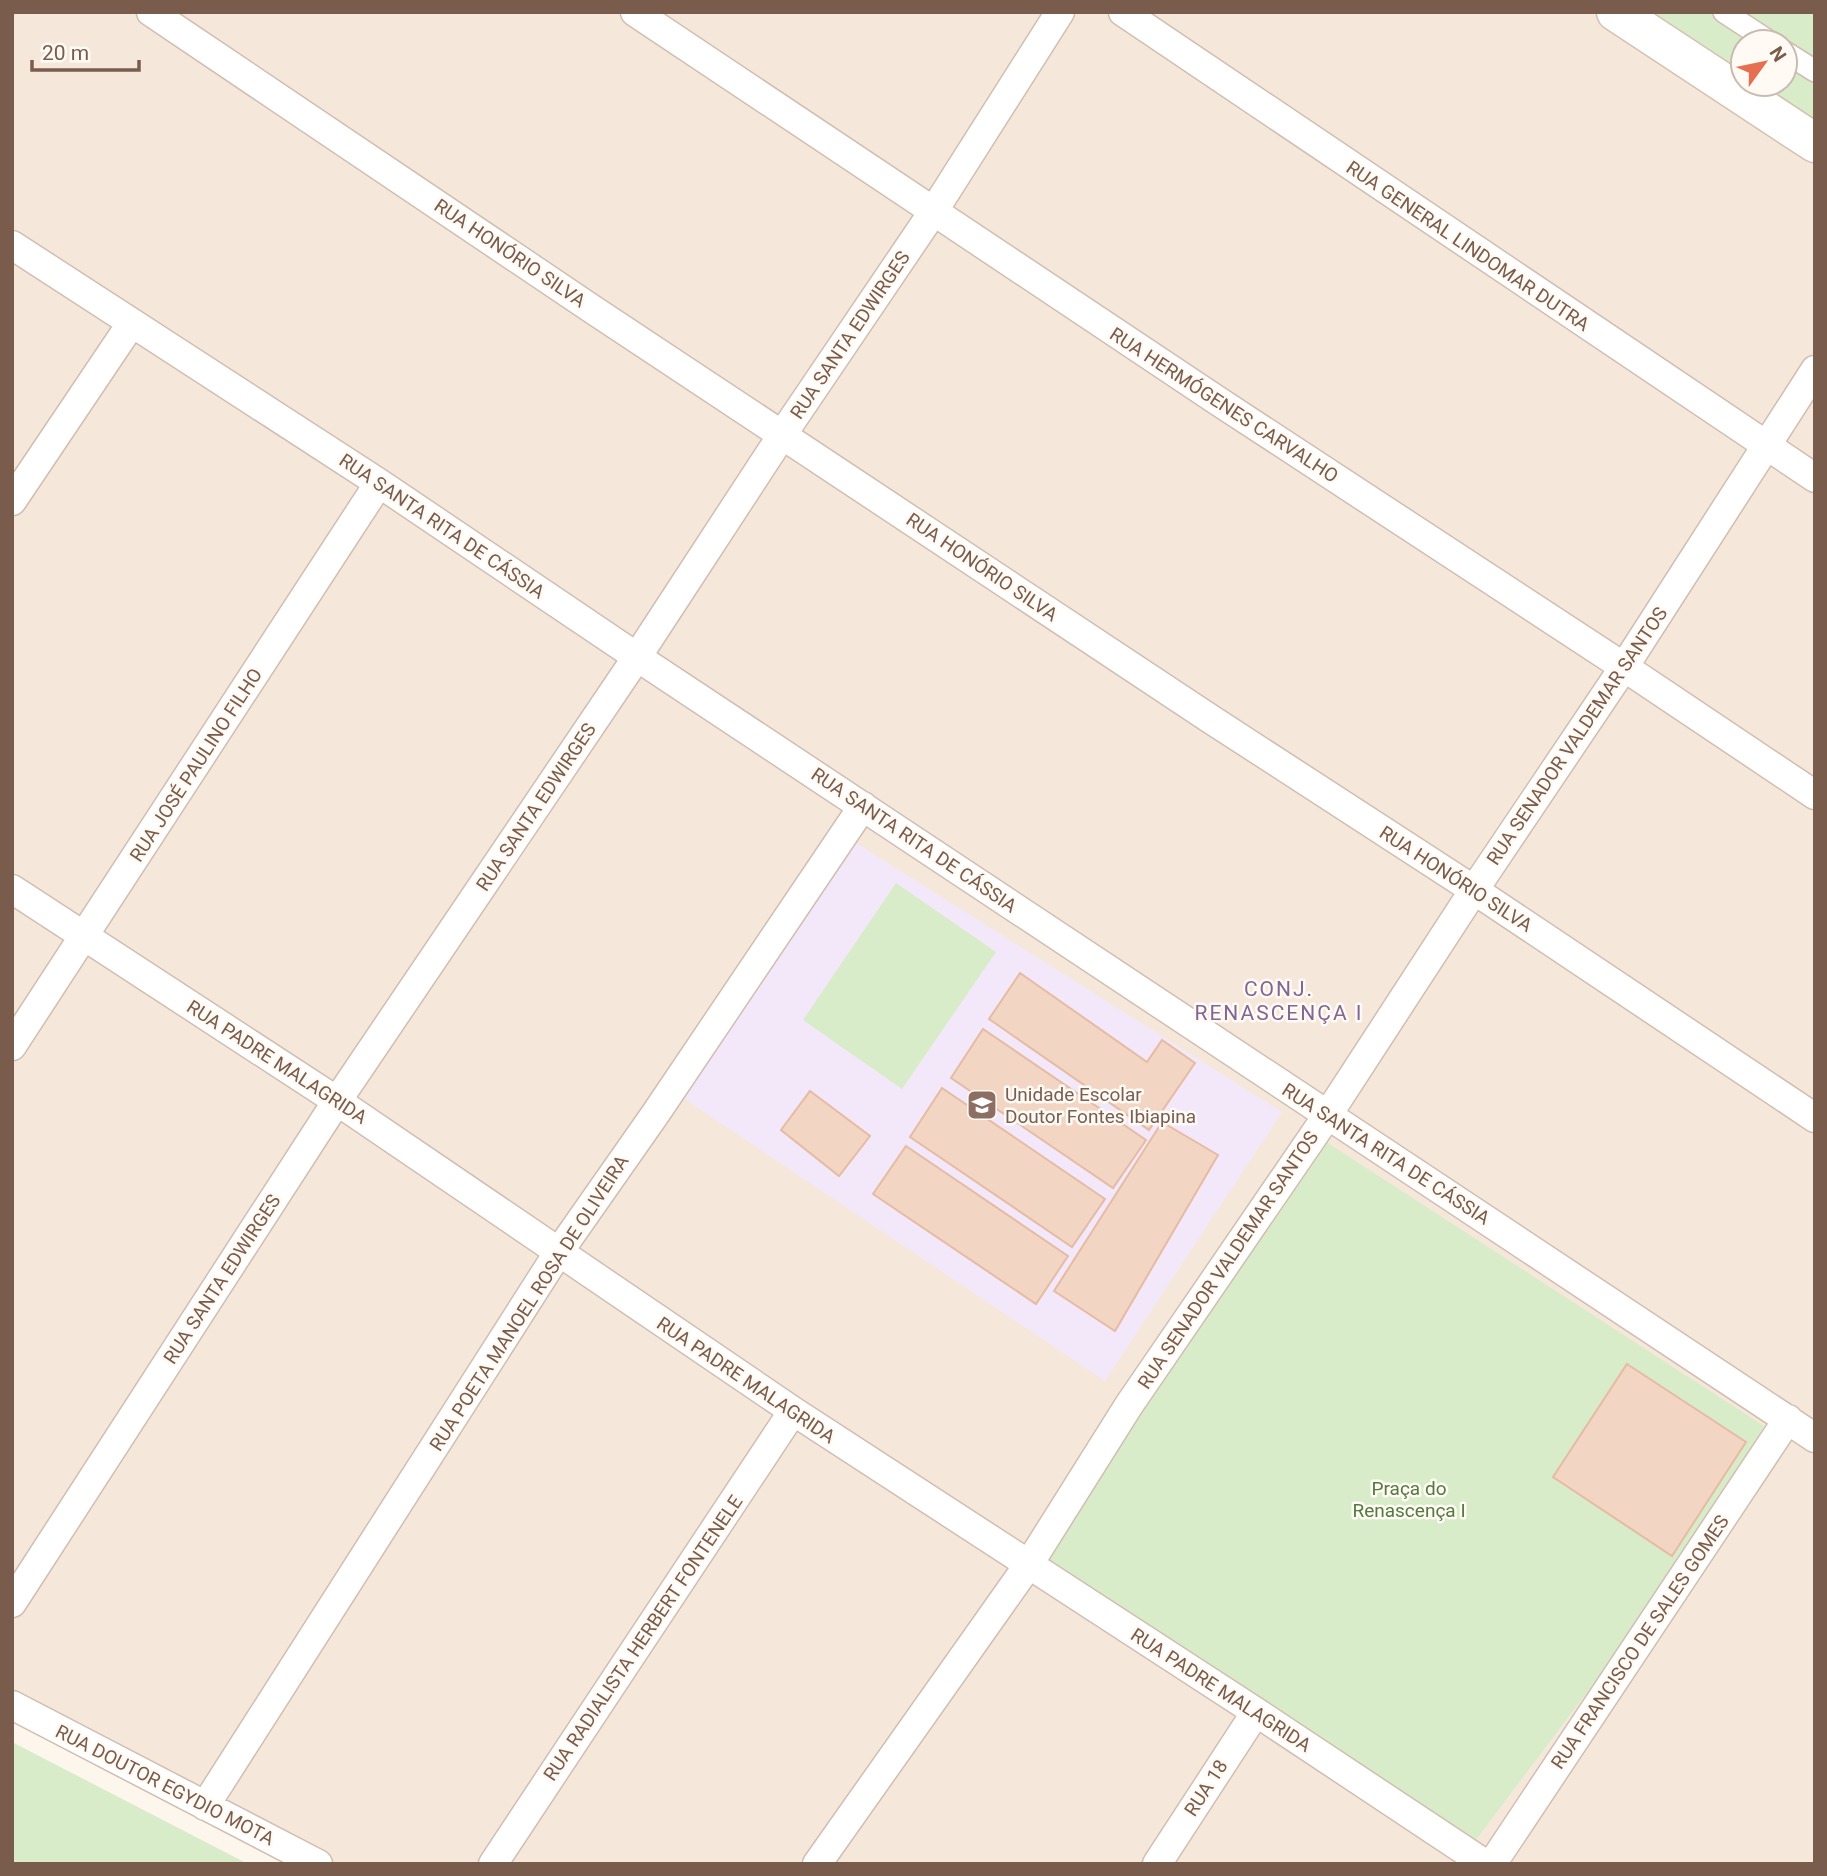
<svg xmlns="http://www.w3.org/2000/svg" width="1827" height="1876" font-family="Roboto,sans-serif">
<rect width="100%" height="100%" fill="#fdf6ec"/>
<!-- residential -->
<path fill="#f5e8da" d="M 12,12 L 1616,12 L 1815,143 L 1815,1864 L 318,1864 L 12,1705 Z"/>
<!-- education -->
<path fill="#f3e8fa" d="M 856,843 L 1282,1112 L 1105,1381 L 683,1098 Z"/>
<!-- green -->
<path fill="#d8ecc9" d="M 1653,12 L 1815,12 L 1815,120 L 1761,84 L 1785,84 L 1785,42 L 1743,42 L 1743,72 Z
M 896,883 L 996,952 L 902,1089 L 803,1020 Z
M 1317,1136 L 1764,1426 L 1682,1566 L 1472,1845 L 1041,1564 Z
M 12,1742 L 248,1864 L 12,1864 Z"/>
<!-- building -->
<path fill="#f3d5c3" stroke="#e6bba3" stroke-width="2" d="M 1020,973 L 1147,1062 L 1162,1040 L 1195,1063 L 1149,1130 L 989,1019 Z
M 983,1029 L 1146,1140 L 1113,1188 L 951,1078 Z
M 942,1088 L 1105,1199 L 1072,1247 L 910,1137 Z
M 810,1091 L 870,1136 L 839,1176 L 781,1130 Z
M 1162,1122 L 1218,1155 L 1115,1331 L 1054,1291 Z
M 906,1146 L 1068,1256 L 1036,1304 L 873,1194 Z
M 1627,1364 L 1746,1442 L 1672,1556 L 1553,1477 Z"/>
<g fill="none" stroke-linecap="round" stroke-linejoin="round">
<!-- pedestrian casing -->
<g stroke="#d1beb0" stroke-width="24">
<path id="pedestrian" d="M 1724,12 L 1770,42
M 1785,52 L 1815,71"/>
</g>
<!-- minor casing -->
<g stroke="#d1beb0" stroke-width="31">
<path id="minor" d="M 151,12 L 592,309 L 1209,718 L 1474,890 L 1815,1118
M 635,12 L 1218,401 L 1624,667 L 1815,795
M 1123,12 L 1815,478
M 12,245 L 379,483 L 637,657 L 1815,1438
M 12,501 L 131,324
M 12,889 L 337,1101 L 793,1411 L 1256,1712 L 1485,1864
M 12,1046 L 379,483
M 12,1603 L 337,1101 L 637,657 L 782,435 L 933,212 L 1060,12
M 12,1705 L 318,1864
M 205,1806 L 558,1253 L 656,1113 L 863,806
M 493,1864 L 793,1411
M 817,1864 L 1029,1564 L 1129,1405 L 1327,1116 L 1474,890 L 1624,667 L 1815,370
M 1157,1864 L 1256,1712
M 1492,1864 L 1788,1419"/>
</g>
<!-- secondary casing -->
<g stroke="#d6c0b0" stroke-width="41">
<path id="secondary" d="M 1616,12 L 1815,143"/>
</g>
<!-- pedestrian -->
<use href="#pedestrian" stroke="#fff" stroke-width="21"/>
<!-- minor -->
<use href="#minor" stroke="#fff" stroke-width="28"/>
<!-- secondary -->
<use href="#secondary" stroke="#fff" stroke-width="38"/>
</g>
<!-- icons -->
<defs>
<g id="school-square" transform="scale(1.575)"><rect x="-9" y="-9" width="18" height="18" rx="4" fill="#8d6e63" stroke="#fffaf3"/><path d="M0-5L7-2L0 1L-7-2ZM-4 1L0 2.5L4 1V4Q0 6-4 4Z" fill="#fff"/></g>
</defs>
<g fill-rule="evenodd">
<use href="#school-square" x="982" y="1105"/>
</g>
<g text-anchor="middle" dominant-baseline="central" stroke-width="5" stroke-linejoin="round" paint-order="stroke">
<!-- street labels -->
<g font-size="19" fill="#7a5c4d" stroke="#fffaf3">
<text transform="translate(1468 246) rotate(34)">RUA GENERAL LINDOMAR DUTRA</text>
<text transform="translate(510 253) rotate(34)">RUA HONÓRIO SILVA</text>
<text transform="translate(850 335) rotate(-56)">RUA SANTA EDWIRGES</text>
<text transform="translate(1224 405) rotate(33)">RUA HERMÓGENES CARVALHO</text>
<text transform="translate(442 526) rotate(34)">RUA SANTA RITA DE CÁSSIA</text>
<text transform="translate(982 567) rotate(34)">RUA HONÓRIO SILVA</text>
<text transform="translate(1577 736) rotate(-56)">RUA SENADOR VALDEMAR SANTOS</text>
<text transform="translate(196 765) rotate(-57)">RUA JOSÉ PAULINO FILHO</text>
<text transform="translate(536 807) rotate(-56)">RUA SANTA EDWIRGES</text>
<text transform="translate(914 840) rotate(34)">RUA SANTA RITA DE CÁSSIA</text>
<text transform="translate(1456 879) rotate(33)">RUA HONÓRIO SILVA</text>
<text transform="translate(277 1062) rotate(33)">RUA PADRE MALAGRIDA</text>
<text transform="translate(1386 1154) rotate(33)">RUA SANTA RITA DE CÁSSIA</text>
<text transform="translate(1228 1260) rotate(-56)">RUA SENADOR VALDEMAR SANTOS</text>
<text transform="translate(222 1279) rotate(-57)">RUA SANTA EDWIRGES</text>
<text transform="translate(529 1303) rotate(-57)">RUA POETA MANOEL ROSA DE OLIVEIRA</text>
<text transform="translate(746 1380) rotate(34)">RUA PADRE MALAGRIDA</text>
<text transform="translate(643 1638) rotate(-56)">RUA RADIALISTA HERBERT FONTENELE</text>
<text transform="translate(1640 1642) rotate(-56)">RUA FRANCISCO DE SALES GOMES</text>
<text transform="translate(1221 1690) rotate(33)">RUA PADRE MALAGRIDA</text>
<text transform="translate(165 1785) rotate(27)">RUA DOUTOR EGYDIO MOTA</text>
<text transform="translate(1206 1788) rotate(-57)">RUA 18</text>
</g>
<!-- education labels -->
<g font-size="19" fill="#785e54" stroke="#fffaf3" text-anchor="start">
<text x="1005" y="1094">Unidade Escolar<tspan x="1005" dy="22">Doutor Fontes Ibiapina</tspan></text>
</g>
<!-- park labels -->
<g font-size="19" fill="#537a41" stroke="#fffaf3">
<text x="1409" y="1488">Praça do<tspan x="1409" dy="22">Renascença I</tspan></text>
</g>
<!-- neighbourhood labels -->
<g font-size="21" letter-spacing="2" fill="#846695" stroke="#fffaf3">
<text x="1279" y="989">CONJ.<tspan x="1279" dy="24">RENASCENÇA I</tspan></text>
</g>
</g>
<!-- border -->
<rect width="1827" height="1876" fill="none" stroke="#7a5c4d" stroke-width="28"/>
<!-- north arrow -->
<g transform="translate(1764 63) rotate(57)"><circle r="33" fill="#fffaf3" stroke="#cabbb1" stroke-width="2"/>
<path d="M0-5L12 26L0 18L-12 26Z" fill="#e76f51"/>
<text y="-10" font-size="19" font-weight="bold" text-anchor="middle" fill="#7a5c4d">N</text>
</g>
<!-- scale -->
<path d="M32 60v10h107v-10" fill="none" stroke="#7a5c4d" stroke-width="3.5"/>
<text x="42" y="60" font-size="21" fill="#7a5c4d" stroke="#fffaf3" stroke-width="5" paint-order="stroke">20 m</text>
</svg>
